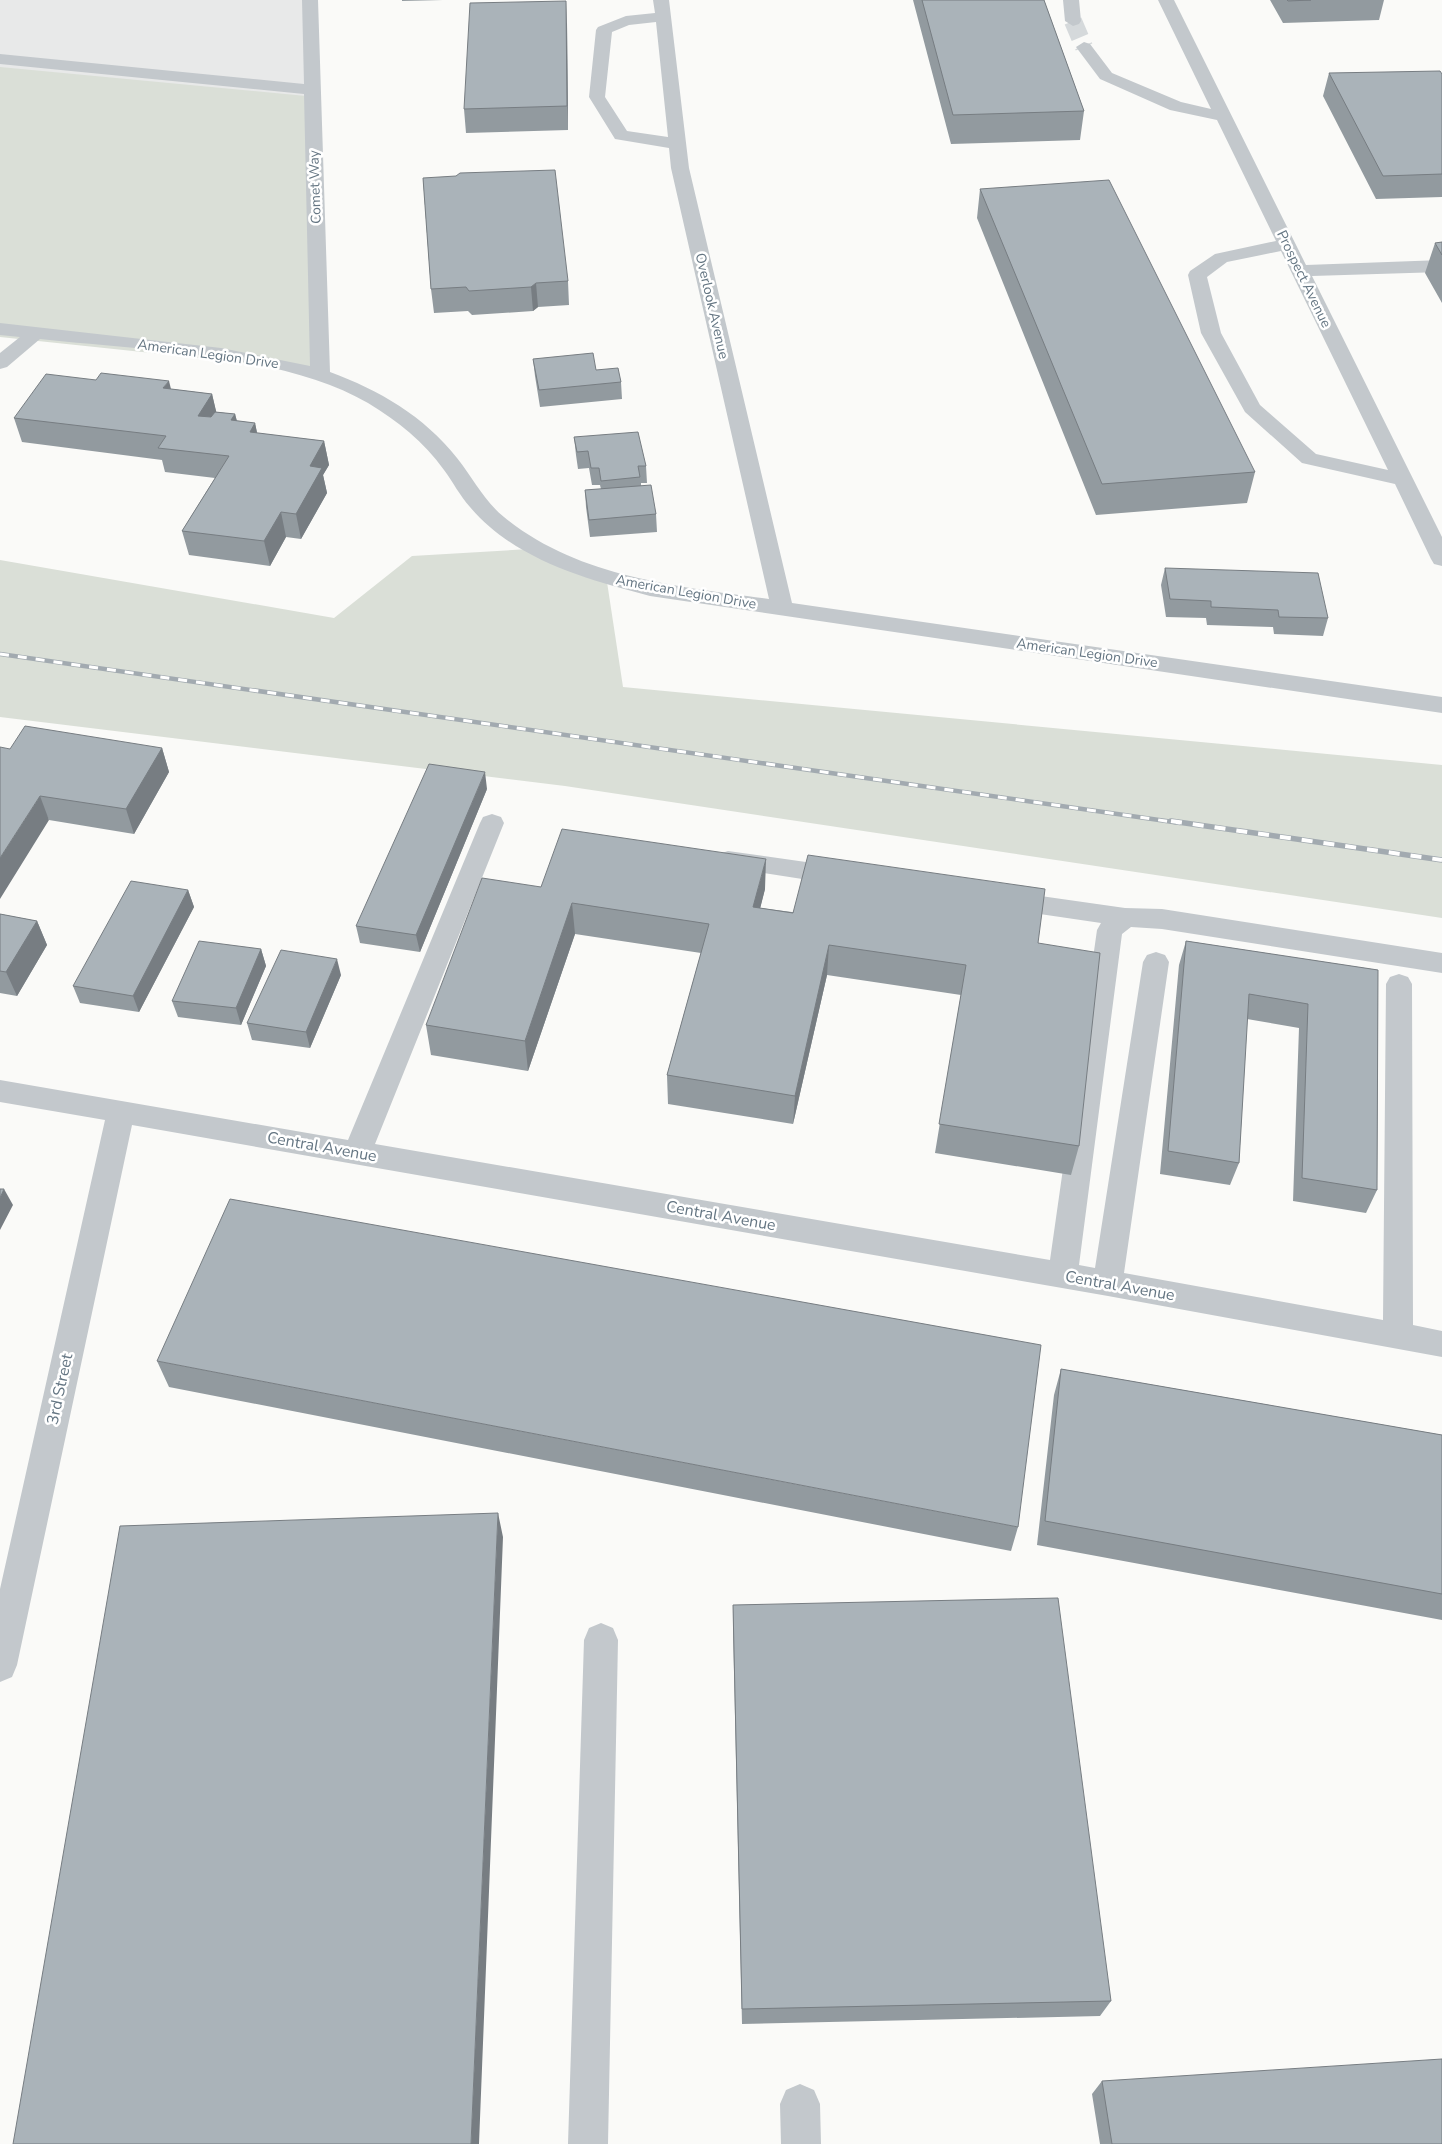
<svg xmlns="http://www.w3.org/2000/svg" width="1442" height="2144" font-family="'Nunito Sans',sans-serif">
<rect width="100%" height="100%" fill="#fafaf8"/>
<!-- built -->
<path fill="#e8e9e9" d="M 0,0 L 310,0 L 295,367 L 0,329 Z"/>
<!-- green -->
<path fill="#dadfd7" d="M 0,67 L 306,96 L 312,370 L 0,337 Z
M 529,549 L 607,582 L 623,687 L 1442,765 L 1442,918 L 565,786 L 0,717 L 0,560 L 334,618 L 412,556 Z"/>
<g fill="none" stroke-linecap="round" stroke-linejoin="round">
<!-- minor-tunnel -->
<path stroke="#d5d9db" stroke-width="18" stroke-dasharray="18 9" stroke-linecap="butt" d="M 1073,21 L 1084,47"/>
<!-- minor -->
<path fill="#c3c8cc" fill-rule="evenodd" d="M 302,0 L 318,0 L 330,372 C 379,390 424,416 457,458 C 473,478 484,501 504,517 C 579,578 677,586 769,599 L 671,168 L 669,148 L 615,139 L 589,97 L 596,30 L 598,27 L 626,16 L 655,13 L 653,0 L 669,0 L 689,168 L 792,603 L 1442,697 L 1442,713 L 650,596 C 586,579 515,560 470,507 C 460,496 453,482 444,470 C 424,442 398,421 368,403 C 283,353 138,350 40,339 L 7,367 L 0,369 L 0,353 L 20,337 L 0,335 L 0,323 L 221,348 L 310,366 L 304,94 L 0,64 L 0,54 L 304,84 ZM 656,22 L 668,137 L 627,131 L 605,97 L 612,32 L 629,25 Z
M 1063,0 L 1079,0 L 1081,21 L 1079,24 L 1073,26 L 1065,21 Z
M 1158,0 L 1174,0 L 1306,265 L 1442,260 L 1442,272 L 1312,276 L 1442,537 L 1442,566 L 1434,564 L 1431,559 L 1395,484 L 1302,463 L 1245,412 L 1201,333 L 1188,275 L 1190,271 L 1215,254 L 1276,241 L 1217,120 L 1170,110 L 1100,79 L 1076,47 L 1084,42 L 1090,44 L 1112,73 L 1181,102 L 1211,109 ZM 1281,251 L 1388,470 L 1316,454 L 1260,405 L 1221,333 L 1207,277 L 1227,262 Z
M 492,814 L 501,817 L 504,823 L 375,1144 L 1050,1260 L 1097,930 L 1101,923 L 1005,909 L 996,907 L 992,900 L 996,893 L 1005,891 L 1125,908 L 1162,909 L 1442,953 L 1442,973 L 1162,929 L 1131,927 L 1122,934 L 1079,1265 L 1095,1268 L 1143,962 L 1147,955 L 1156,952 L 1165,955 L 1169,962 L 1124,1273 L 1383,1320 L 1386,984 L 1390,977 L 1399,974 L 1408,977 L 1412,984 L 1413,1325 L 1442,1331 L 1442,1357 L 1108,1296 L 132,1125 L 17,1665 L 12,1677 L 0,1682 L 0,1589 L 105,1120 L 0,1102 L 0,1080 L 348,1140 L 480,823 L 483,817 Z
M 728,851 L 841,867 L 850,870 L 854,876 L 850,882 L 841,885 L 719,866 L 715,860 L 719,854 Z
M 601,1623 L 613,1628 L 618,1640 L 608,2144 L 568,2144 L 584,1640 L 589,1628 Z
M 800,2084 L 814,2090 L 820,2104 L 821,2144 L 781,2144 L 780,2104 L 786,2090 Z"/>
<!-- rail-far1 casing -->
<g stroke="#a2aab0" stroke-width="4.5">
<path id="rail-far1" d="M 0,654 L 1180,823"/>
</g>
<!-- rail casing -->
<g stroke="#a2aab0" stroke-width="5.5">
<path id="rail" d="M 1171,821 L 1442,860"/>
</g>
<!-- rail-far1 -->
<use href="#rail-far1" stroke="#fff" stroke-width="3" stroke-dasharray="9" stroke-linecap="butt"/>
<!-- rail -->
<use href="#rail" stroke="#fff" stroke-width="4" stroke-dasharray="11" stroke-linecap="butt"/>
</g>
<!-- wall -->
<path fill="#929a9f" d="M 402,0 L 443,0 L 402,1 Z
M 913,0 L 1044,0 L 1084,111 L 1080,140 L 951,144 Z
M 1270,0 L 1384,0 L 1379,20 L 1283,23 Z
M 567,23 L 568,130 L 466,133 L 464,109 Z
M 1329,73 L 1442,74 L 1442,197 L 1376,199 L 1323,96 Z
M 423,178 L 568,281 L 569,305 L 538,307 L 533,311 L 472,315 L 468,311 L 434,313 L 431,289 Z
M 980,189 L 1255,472 L 1247,503 L 1096,515 L 977,218 Z
M 1442,242 L 1442,303 L 1425,273 L 1435,243 Z
M 533,359 L 596,370 L 621,382 L 622,399 L 540,407 L 535,376 Z
M 171,389 L 212,394 L 216,412 L 235,414 L 237,421 L 255,423 L 257,433 L 324,441 L 329,465 L 323,475 L 327,493 L 301,539 L 286,537 L 270,566 L 189,555 L 182,531 L 215,478 L 165,472 L 162,460 L 22,442 L 14,418 Z
M 574,437 L 646,466 L 647,483 L 641,483 L 641,485 L 656,514 L 657,532 L 590,537 L 586,507 L 585,490 L 601,489 L 600,485 L 592,485 L 589,468 L 578,469 L 576,455 Z
M 1165,568 L 1328,618 L 1323,636 L 1274,634 L 1273,627 L 1207,625 L 1206,618 L 1166,617 L 1161,585 Z
M 162,748 L 169,772 L 134,834 L 49,820 L 10,749 Z
M 487,789 L 420,952 L 360,943 L 356,926 Z
M 541,887 L 765,889 L 760,908 L 1038,943 L 1079,1146 L 1071,1175 L 935,1153 L 961,995 L 827,975 L 793,1124 L 668,1104 L 667,1075 L 701,953 L 575,934 L 528,1071 L 431,1055 L 426,1025 Z
M 188,890 L 194,907 L 139,1012 L 80,1003 L 73,986 Z
M 0,914 L 37,921 L 47,945 L 17,996 L 0,993 Z
M 1186,941 L 1378,970 L 1377,1190 L 1366,1213 L 1293,1201 L 1299,1028 L 1247,1019 L 1239,1163 L 1230,1185 L 1160,1174 L 1179,965 Z
M 261,949 L 266,966 L 241,1025 L 178,1017 L 172,1001 Z
M 341,975 L 310,1048 L 252,1040 L 247,1023 Z
M 157,1361 L 1018,1527 L 1011,1551 L 169,1387 Z
M 1061,1369 L 1442,1435 L 1442,1620 L 1037,1545 L 1054,1395 Z
M 733,1605 L 1111,2001 L 1100,2016 L 742,2024 L 733,1627 Z
M 1102,2081 L 1442,2144 L 1100,2144 L 1092,2094 Z"/>
<!-- shaded-wall -->
<path fill="#777d82" d="M 566,1 L 567,23 L 568,130 L 567,106 Z
M 536,283 L 538,307 L 533,311 L 531,287 Z
M 169,381 L 175,405 L 163,388 Z
M 212,394 L 218,419 L 198,416 Z
M 235,414 L 241,438 L 231,420 Z
M 255,423 L 260,447 L 250,432 Z
M 324,441 L 329,465 L 323,475 L 327,493 L 301,539 L 296,514 L 310,466 Z
M 281,512 L 286,537 L 270,566 L 264,541 Z
M 162,748 L 169,772 L 134,834 L 126,809 Z
M 485,772 L 487,789 L 420,952 L 416,935 Z
M 40,796 L 49,820 L 0,899 L 0,858 Z
M 766,859 L 765,889 L 753,937 L 753,907 Z
M 188,890 L 194,907 L 139,1012 L 133,996 Z
M 572,903 L 575,934 L 528,1071 L 525,1041 Z
M 37,921 L 47,945 L 17,996 L 6,972 Z
M 829,945 L 827,975 L 793,1124 L 795,1096 Z
M 261,949 L 266,966 L 241,1025 L 236,1008 Z
M 337,959 L 341,975 L 310,1048 L 306,1032 Z
M 4,1189 L 13,1205 L 0,1230 L 0,1198 Z
M 498,1513 L 503,1537 L 479,2144 L 471,2144 Z"/>
<!-- building -->
<path fill="#aab3b9" stroke="#777d82" d="M 922,0 L 1044,0 L 1084,111 L 953,115 Z
M 1287,0 L 1311,0 L 1288,1 Z
M 566,1 L 567,106 L 464,109 L 470,3 Z
M 1440,71 L 1442,74 L 1442,174 L 1383,176 L 1329,73 Z
M 555,170 L 568,281 L 536,283 L 531,287 L 469,291 L 466,287 L 431,289 L 423,178 L 456,176 L 460,173 Z
M 1109,180 L 1255,472 L 1102,484 L 980,189 Z
M 1442,242 L 1442,255 L 1435,243 Z
M 593,353 L 596,370 L 618,368 L 621,382 L 539,390 L 533,359 Z
M 101,373 L 169,381 L 163,388 L 212,394 L 198,416 L 211,417 L 215,412 L 235,414 L 231,420 L 255,423 L 250,432 L 324,441 L 310,466 L 322,468 L 296,514 L 281,512 L 264,541 L 182,531 L 229,456 L 158,448 L 166,436 L 14,418 L 46,374 L 96,380 Z
M 638,432 L 646,466 L 638,466 L 640,477 L 601,481 L 599,468 L 591,468 L 588,451 L 577,452 L 574,437 Z
M 651,485 L 656,514 L 589,520 L 585,490 Z
M 1165,568 L 1318,573 L 1328,618 L 1279,617 L 1278,610 L 1211,607 L 1211,601 L 1170,599 Z
M 25,726 L 162,748 L 126,809 L 40,796 L 0,858 L 0,747 L 10,749 Z
M 429,764 L 485,772 L 416,935 L 356,926 Z
M 562,829 L 766,859 L 753,907 L 793,913 L 808,855 L 1045,889 L 1038,943 L 1100,953 L 1079,1146 L 939,1124 L 966,965 L 829,945 L 795,1096 L 667,1075 L 709,924 L 572,903 L 525,1041 L 426,1025 L 482,878 L 541,887 Z
M 131,881 L 188,890 L 133,996 L 73,986 Z
M 0,914 L 37,921 L 6,972 L 0,971 Z
M 199,941 L 261,949 L 236,1008 L 172,1001 Z
M 1186,941 L 1378,970 L 1377,1190 L 1302,1178 L 1308,1004 L 1249,994 L 1239,1163 L 1168,1151 Z
M 281,950 L 337,959 L 306,1032 L 247,1023 Z
M 0,1189 L 4,1189 L 0,1198 Z
M 230,1199 L 1041,1345 L 1018,1527 L 157,1361 Z
M 1061,1369 L 1442,1435 L 1442,1594 L 1045,1521 Z
M 498,1513 L 471,2144 L 13,2144 L 120,1526 Z
M 1058,1598 L 1111,2001 L 742,2009 L 733,1605 Z
M 1442,2059 L 1442,2144 L 1112,2144 L 1102,2081 Z"/>
<g text-anchor="middle" dominant-baseline="central" stroke-width="5" stroke-linejoin="round" paint-order="stroke">
<!-- far-street labels -->
<g font-size="14" fill="#657683" stroke="#fff">
<text transform="translate(315 187) rotate(-92)">Comet Way</text>
<text transform="translate(1304 279) rotate(64)">Prospect Avenue</text>
<text transform="translate(712 306) rotate(77)">Overlook Avenue</text>
<text transform="translate(208 354) rotate(8)">American Legion Drive</text>
<text transform="translate(686 592) rotate(10)">American Legion Drive</text>
<text transform="translate(1087 653) rotate(8)">American Legion Drive</text>
</g>
<!-- street labels -->
<g font-size="16" fill="#657683" stroke="#fff">
<text transform="translate(322 1147) rotate(10)">Central Avenue</text>
<text transform="translate(721 1216) rotate(10)">Central Avenue</text>
<text transform="translate(1120 1286) rotate(10)">Central Avenue</text>
<text transform="translate(60 1389) rotate(-78)">3rd Street</text>
</g>
</g>
</svg>
